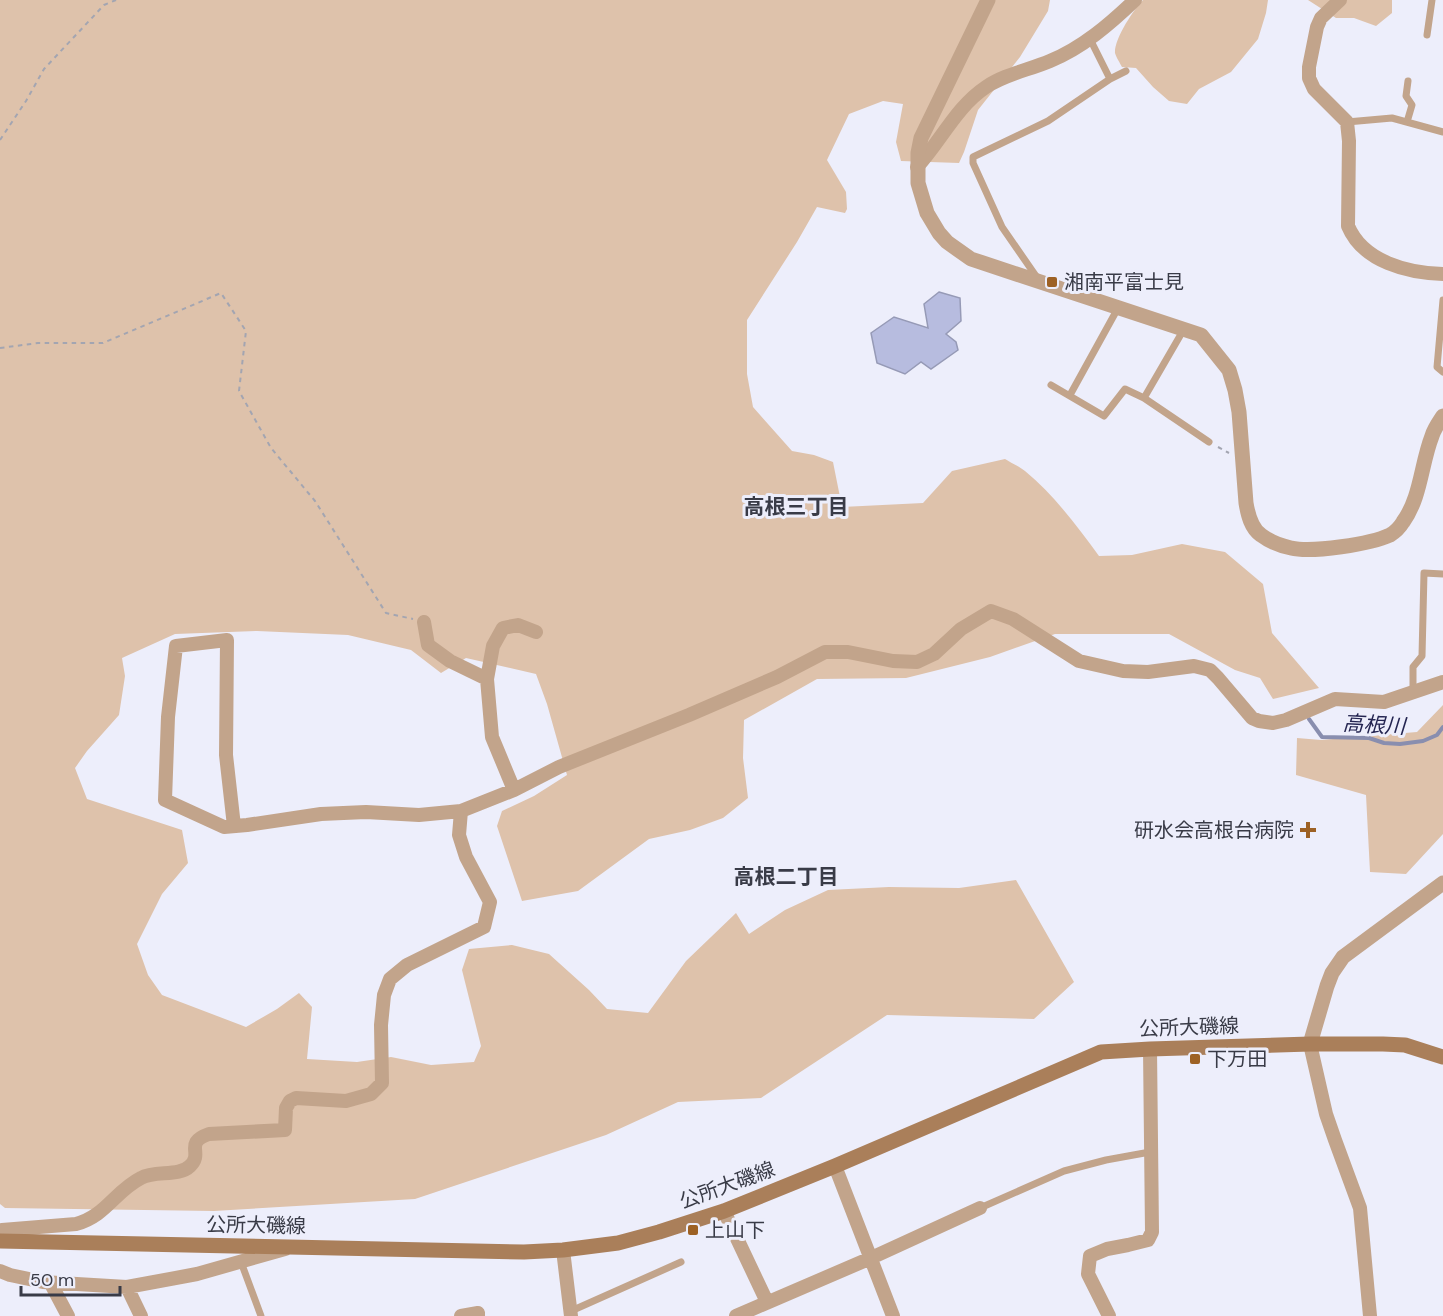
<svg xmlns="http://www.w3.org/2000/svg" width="1443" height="1316" font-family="'DM Sans','Noto Sans JP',sans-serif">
<rect width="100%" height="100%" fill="#edeefb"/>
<!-- green -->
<path fill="#dec2ab" d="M 0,0 L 1050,0 L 1048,11 L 1020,57 L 978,110 L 964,152 L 959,163 L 901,161 L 896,142 L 903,104 L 883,101 L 849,114 L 827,160 L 846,192 L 847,209 L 845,213 L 817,207 L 797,242 L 747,320 L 747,374 L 753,407 L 792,451 L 814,455 L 833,462 L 842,507 L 923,503 L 952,471 L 1005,459 C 1011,463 1019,466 1025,471 C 1054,495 1077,526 1099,556 L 1132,555 L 1182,544 L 1225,552 L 1263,584 L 1272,633 L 1319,688 L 1273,699 L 1260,678 L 1235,670 L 1169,634 L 1055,634 L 990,657 L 906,678 L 817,679 L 744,720 L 743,758 L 748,798 L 723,818 L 690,830 L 649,839 L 578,891 L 522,901 L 497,826 L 502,811 L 534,796 L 567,775 L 547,704 L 536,674 L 466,658 L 441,673 L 411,650 L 348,635 L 257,631 L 175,634 L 122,658 L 125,676 L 119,715 L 87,751 L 75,768 L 87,799 L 182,830 L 188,863 L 162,894 L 137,944 L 148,975 L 162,995 L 246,1027 L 277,1009 L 299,993 L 312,1007 L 307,1059 L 357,1062 L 391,1057 L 431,1065 L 474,1062 L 481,1046 L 462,970 L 469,949 L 512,945 L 549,954 L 589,990 L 607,1009 L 648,1013 L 686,961 L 736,913 L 749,934 L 785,910 L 828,890 L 889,887 L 959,888 L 1016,880 L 1074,982 L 1034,1019 L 887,1015 L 761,1098 L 678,1102 L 606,1135 L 415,1199 L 214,1211 L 5,1208 L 0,1204 Z
M 1143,0 L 1268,0 L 1266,13 L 1258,39 L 1231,72 L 1199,89 L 1187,104 L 1169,101 L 1153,87 L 1136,68 L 1122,67 C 1120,63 1116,57 1115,53 C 1114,39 1134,9 1143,0 Z
M 1308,0 L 1392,0 L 1392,13 L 1376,26 L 1354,18 L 1336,18 Z
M 1443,705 L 1443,834 L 1406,874 L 1370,872 L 1366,795 L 1296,775 L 1297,738 L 1321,740 L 1417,732 Z"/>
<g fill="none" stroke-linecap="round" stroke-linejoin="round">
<!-- stream -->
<path stroke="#898eaf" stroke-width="4" d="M 1309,719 L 1322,737 L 1369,738 L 1384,743 L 1400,744 L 1423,741 L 1437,735 L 1443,727"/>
</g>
<!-- building -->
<path fill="#b7bcdf" stroke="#969ab6" stroke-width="1.5" d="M 939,292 L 960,298 L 961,321 L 946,334 L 956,342 L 958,350 L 931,369 L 921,362 L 905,374 L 877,363 L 871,333 L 894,317 L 928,328 L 924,304 Z"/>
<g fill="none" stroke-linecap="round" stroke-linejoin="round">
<!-- path -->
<path stroke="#a3a5b1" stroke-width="2" stroke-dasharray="4.5 4.5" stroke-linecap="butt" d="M 0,140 L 26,101 L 44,69 L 104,5 L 116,0
M 0,348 L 38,343 L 103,343 L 221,293 L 246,331 L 239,391 L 271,448 L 315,501 L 386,613 L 413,619
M 1218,447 L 1229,453"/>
<!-- service -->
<path stroke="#c2a48b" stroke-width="7" d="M 1427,35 L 1432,0
M 1090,39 L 1110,79
M 1347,122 L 1392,118 L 1443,132
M 1407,122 L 1412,105 L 1406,96 L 1408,81
M 1038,279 L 1002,227 L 973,163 L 973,157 L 1048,121 L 1110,79 L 1126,71
M 1443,300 L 1437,367 L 1443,372
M 1051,385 L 1104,416 L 1125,389 L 1144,398 L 1209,442
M 1070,395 L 1118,308
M 1144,398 L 1184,329
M 1413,691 L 1413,667 L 1422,656 L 1424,573 L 1443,574
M 980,1208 L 1064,1171 L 1106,1160 L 1150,1152
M 241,1262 L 261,1316
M 571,1311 L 681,1262"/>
<!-- minor -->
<path stroke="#c2a48b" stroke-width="14" d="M 1340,0 L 1321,18 L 1317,27 L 1309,67 L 1309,78 L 1314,89 L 1347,122 L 1349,141 L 1348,226 C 1363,262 1408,273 1443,274
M 917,167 C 941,141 956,107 986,87 C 1005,74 1029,70 1050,61 C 1082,48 1110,24 1135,0
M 424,622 L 428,645 L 450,661 L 487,679 L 492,737 L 514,790
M 487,679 L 493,646 L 503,628 L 518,625 L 536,632
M 234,826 L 226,755 L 227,640 L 176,646 L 168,717 L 165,800 L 224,827 L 247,825 L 321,814 L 366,812 L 419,815 L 461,811
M 1310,1044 L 1326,1114 L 1335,1140 L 1360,1208 L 1370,1316
M 835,1166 L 893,1316
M 724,1211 L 767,1302
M 0,1233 L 2,1230 L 76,1224 C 106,1216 115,1191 141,1178 C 155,1170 179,1177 190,1166 C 204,1153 183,1143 209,1134 L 285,1130 L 286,1108 L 290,1101 L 296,1098 L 346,1101 L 371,1094 L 382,1083 L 381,1025 L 384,995 L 390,979 L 407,965 L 484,927 L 490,902 L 466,857 L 459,835 L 461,811 L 514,790 L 559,767 L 689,715 L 777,677 L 825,652 L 848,652 L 893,661 L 917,662 L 934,654 L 961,629 L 991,611 L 1013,619 L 1079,661 L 1123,671 L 1148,672 L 1194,666 L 1210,670 L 1218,678 L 1252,718 L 1259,721 L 1273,723 L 1286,720 L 1335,699 L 1384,702 L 1443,682
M 563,1250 L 571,1316
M 0,1271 L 10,1275 L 43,1282 L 127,1287 L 197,1274 L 285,1249
M 50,1282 L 68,1316
M 127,1287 L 141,1316
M 461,1316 L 478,1313 L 478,1316
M 736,1316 L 871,1258 L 980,1208
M 1109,1316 L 1088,1274 L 1090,1256 L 1107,1249 L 1128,1245 L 1148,1240 L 1152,1232 L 1150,1049"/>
<!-- tertiary -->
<path stroke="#c2a48b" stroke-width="15" d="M 988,0 L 921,138 L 918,153 L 918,183 L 927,213 L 939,233 L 947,242 L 971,259 L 1201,335 L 1229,370 L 1235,390 L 1239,412 L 1246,503 C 1248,515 1251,528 1261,535 C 1269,541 1281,546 1291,548 C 1312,553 1371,544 1390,535 C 1395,532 1400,527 1403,522 C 1421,497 1421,464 1432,436 C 1434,429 1439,422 1443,416
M 1310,1044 L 1327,986 L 1332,973 L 1343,957 L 1443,883"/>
<!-- secondary -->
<path stroke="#aa7f5a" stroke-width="15" d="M 0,1241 L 524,1252 L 563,1250 L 618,1243 L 659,1232 L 724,1211 L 835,1166 L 1101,1052 L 1150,1049 L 1310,1044 L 1383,1044 L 1405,1045 L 1443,1057"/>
</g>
<!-- markers -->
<g fill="#9d6124" stroke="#edeefb" stroke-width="2">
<rect x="1046" y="276" width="12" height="12" rx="3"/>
<path d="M1305 821h6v6h6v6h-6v6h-6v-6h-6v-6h6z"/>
<rect x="1189" y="1053" width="12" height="12" rx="3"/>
<rect x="687" y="1224" width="12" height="12" rx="3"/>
</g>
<g text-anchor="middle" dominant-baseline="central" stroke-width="6" stroke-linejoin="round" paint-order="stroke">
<!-- poi labels -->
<g font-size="20" fill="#393b47" stroke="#edeefb" text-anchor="start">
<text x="1064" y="282">湘南平富士見</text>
<text x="1294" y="830" text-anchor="end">研水会高根台病院</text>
<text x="1207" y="1059">下万田</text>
<text x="705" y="1230">上山下</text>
</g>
<!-- street labels -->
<g font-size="20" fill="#393b47" stroke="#edeefb">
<text transform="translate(1189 1027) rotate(-2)">公所大磯線</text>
<text transform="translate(727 1185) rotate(-20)">公所大磯線</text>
<text transform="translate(256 1225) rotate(1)">公所大磯線</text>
</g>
<!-- neighbourhood labels -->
<g font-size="21" font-weight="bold" fill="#393b47" stroke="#edeefb">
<text x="796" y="507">高根三丁目</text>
<text x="786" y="877">高根二丁目</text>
</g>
<!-- water labels -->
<g font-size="21" font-style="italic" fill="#242551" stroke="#edeefb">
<text transform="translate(1374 725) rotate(3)">高根川</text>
</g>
</g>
<!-- scale -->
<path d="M21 1286v9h99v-9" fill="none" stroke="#393b47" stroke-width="3"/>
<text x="30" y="1286" font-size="18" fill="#393b47" stroke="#edeefb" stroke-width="4.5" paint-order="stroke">50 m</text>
</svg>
